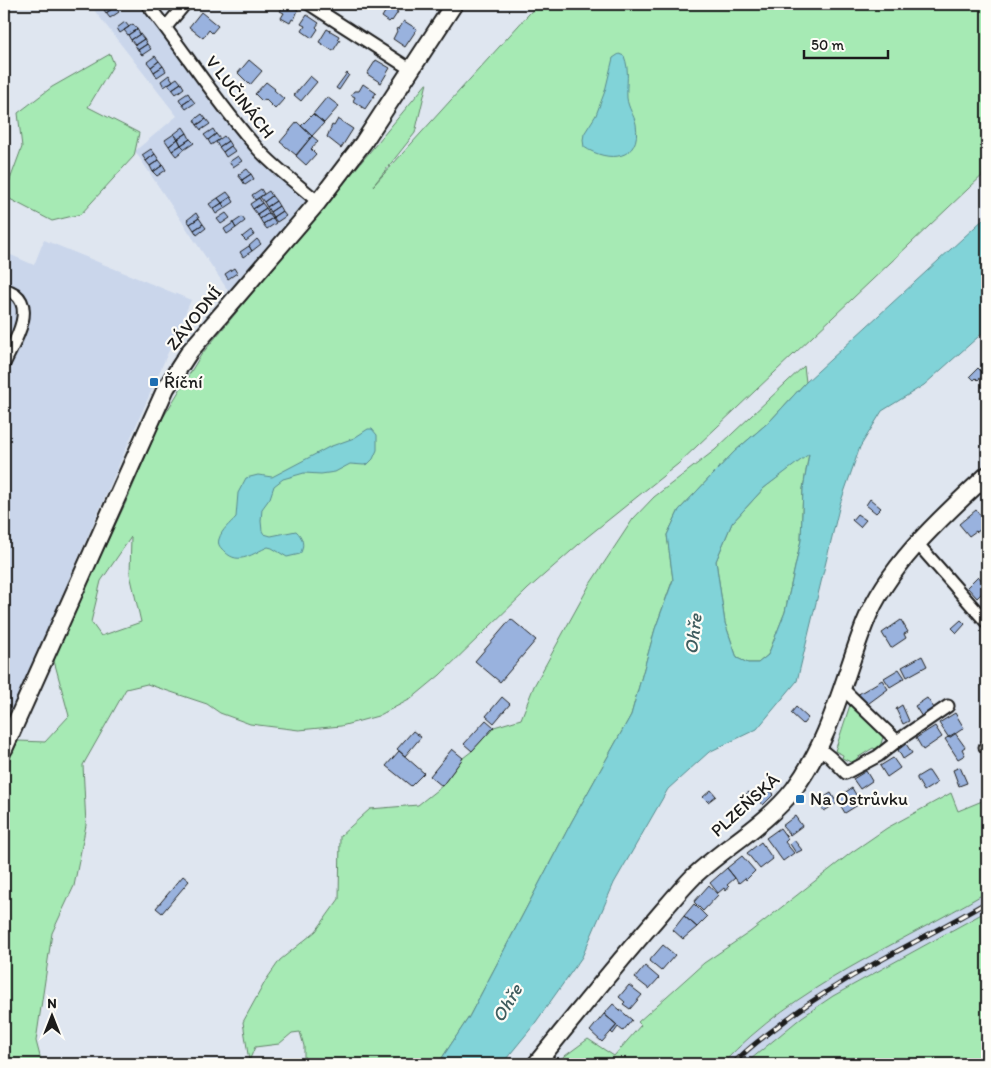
<svg xmlns="http://www.w3.org/2000/svg" width="991" height="1068" font-family="Itim,sans-serif">
<rect width="100%" height="100%" fill="#dfe6f0"/>
<filter id="ink" filterUnits="userSpaceOnUse"><feTurbulence type="fractalNoise" baseFrequency=".02" numOctaves="2"/><feDisplacementMap in="SourceGraphic" scale="10" xChannelSelector="R" yChannelSelector="G"/><feConvolveMatrix kernelMatrix="1 2 1 2 8 2 1 2 1" color-interpolation-filters="sRGB"/></filter>
<g filter="url(#ink)">
<!-- built -->
<path fill="#cad6eb" d="M 102,4 L 138,4 L 169,42 L 206,96 L 260,159 L 310,204 L 229,292 L 135,151 L 177,116 L 94,10 Z
M 44,240 L 191,300 L 4,728 L 4,252 L 34,265 Z
M 987,892 L 987,911 L 833,996 L 802,1017 L 745,1064 L 722,1064 L 737,1048 L 766,1024 L 824,981 Z"/>
<!-- green -->
<path fill="#a6eab4" stroke="#618368" fill-rule="evenodd" d="M 538,4 L 987,4 L 987,171 L 678,464 L 587,537 L 528,589 L 440,675 L 411,699 L 378,716 L 341,726 L 299,730 L 250,724 L 220,713 L 207,704 L 147,684 L 126,689 L 83,765 L 86,825 L 74,886 L 52,933 L 36,1041 L 42,1064 L 4,1064 L 4,772 L 18,741 L 45,742 L 69,716 L 53,657 L 126,502 L 161,421 L 201,355 L 427,83 L 415,133 L 373,186 ZM 131,537 L 130,574 L 141,622 L 101,636 L 91,622 L 101,581 Z
M 110,54 L 114,64 L 88,107 L 139,133 L 134,156 L 81,214 L 52,221 L 4,196 L 22,147 L 18,113 L 52,87 Z
M 804,366 L 806,382 L 771,420 L 734,452 L 679,510 L 667,535 L 673,579 L 655,629 L 631,715 L 572,821 L 469,1017 L 438,1064 L 304,1064 L 304,1046 L 300,1032 L 292,1033 L 279,1044 L 255,1047 L 249,1061 L 243,1022 L 266,980 L 280,960 L 316,931 L 339,899 L 340,836 L 370,809 L 418,805 L 442,786 L 463,758 L 472,751 L 494,727 L 521,719 L 534,686 L 590,584 L 633,519 L 654,497 L 715,450 Z
M 809,453 L 803,489 L 801,540 L 785,612 L 768,655 L 758,663 L 748,663 L 737,658 L 725,623 L 716,561 L 732,523 L 764,488 Z
M 851,702 L 884,734 L 879,750 L 873,748 L 857,758 L 855,764 L 842,758 L 843,755 L 835,751 Z
M 951,793 L 958,811 L 987,799 L 987,892 C 896,946 796,985 722,1064 L 554,1064 L 588,1039 L 614,1056 L 641,1025 L 638,1022 L 704,963 L 750,932 L 852,852 L 887,828 Z
M 987,911 L 987,1064 L 745,1064 L 802,1017 L 833,996 Z"/>
<!-- water -->
<path fill="#81d3d8" stroke="#598a8d" fill-rule="evenodd" d="M 619,54 L 624,56 C 630,71 626,84 627,98 C 628,108 634,115 636,124 C 642,161 608,163 584,147 L 583,140 L 584,134 L 596,115 L 605,91 L 613,58 Z
M 987,216 L 987,329 L 924,385 L 882,411 L 860,447 L 840,504 L 797,681 L 757,729 L 709,752 L 668,789 L 614,883 L 582,957 L 533,1026 L 502,1064 L 438,1064 L 469,1017 L 572,821 L 631,715 L 655,629 L 673,580 L 667,535 L 679,510 L 734,452 L 771,420 L 806,382 ZM 809,454 L 803,489 L 801,540 L 785,612 L 768,655 L 758,663 L 748,663 L 737,658 L 725,623 L 716,561 L 732,523 L 764,488 Z
M 368,429 L 372,429 L 377,435 L 377,450 L 373,459 L 368,464 L 364,465 L 350,464 L 335,472 L 321,474 L 304,473 L 283,479 L 274,486 L 270,498 L 262,509 L 261,521 L 262,531 L 264,534 L 271,536 L 296,531 C 303,537 305,546 300,554 L 287,557 L 272,548 L 268,547 C 253,553 239,566 225,552 C 221,548 217,545 219,539 C 222,529 230,524 236,517 L 238,493 L 246,478 L 258,475 L 272,477 L 329,447 L 354,438 Z"/>
<!-- building -->
<path fill="#99b2de" stroke="#1c1c1c" d="M 108,4 L 113,4 L 115,7 L 106,13 L 103,8 Z
M 285,4 L 289,4 L 298,10 L 294,20 L 292,19 L 290,23 L 281,18 L 284,13 L 280,11 Z
M 390,4 L 397,4 L 393,9 L 398,12 L 392,21 L 391,20 L 389,22 L 382,17 Z
M 115,7 L 119,12 L 110,18 L 106,13 Z
M 201,12 L 218,26 L 212,33 L 209,30 L 203,38 L 189,27 Z
M 307,15 L 319,23 L 316,27 L 318,29 L 312,38 L 302,31 L 305,26 L 301,24 Z
M 404,21 L 417,29 L 405,47 L 393,39 L 397,31 L 396,30 L 397,28 L 399,29 Z
M 125,22 L 129,27 L 120,33 L 117,28 Z
M 133,24 L 137,29 L 128,35 L 124,30 Z
M 137,29 L 140,34 L 131,40 L 128,35 Z
M 327,29 L 339,36 L 338,38 L 340,40 L 333,51 L 319,42 Z
M 140,34 L 144,39 L 135,45 L 131,40 Z
M 144,39 L 147,44 L 138,50 L 135,45 Z
M 147,44 L 151,49 L 142,55 L 138,50 Z
M 155,56 L 159,61 L 151,67 L 147,62 Z
M 249,60 L 262,71 L 250,85 L 238,73 Z
M 376,60 L 390,68 L 381,83 L 367,74 Z
M 159,61 L 163,66 L 154,72 L 151,67 Z
M 163,66 L 166,71 L 157,77 L 154,72 Z
M 347,73 L 349,75 L 339,90 L 336,88 Z
M 169,75 L 173,81 L 164,87 L 161,81 Z
M 310,76 L 317,82 L 301,101 L 294,95 Z
M 177,78 L 181,83 L 172,89 L 168,84 Z
M 266,82 L 275,89 L 274,90 L 284,99 L 275,109 L 265,99 L 262,101 L 255,94 Z
M 181,83 L 184,88 L 176,94 L 172,89 Z
M 363,84 L 376,93 L 365,109 L 353,101 L 355,97 L 351,95 L 354,91 L 359,91 Z
M 188,93 L 191,98 L 182,104 L 179,99 Z
M 327,97 L 339,106 L 324,123 L 313,114 Z
M 191,98 L 195,103 L 186,109 L 182,104 Z
M 202,114 L 206,119 L 197,125 L 194,120 Z
M 313,114 L 324,123 L 312,136 L 301,126 Z
M 206,119 L 210,124 L 201,130 L 197,125 Z
M 338,119 L 353,129 L 341,148 L 327,137 L 332,125 L 334,126 Z
M 297,122 L 312,136 L 296,155 L 280,142 Z
M 183,127 L 187,133 L 178,139 L 174,134 Z
M 213,129 L 216,134 L 208,140 L 204,135 Z
M 187,133 L 190,139 L 181,145 L 178,139 Z
M 174,134 L 178,139 L 169,146 L 165,140 Z
M 216,134 L 220,139 L 211,145 L 208,140 Z
M 224,136 L 228,141 L 219,147 L 216,142 Z
M 312,136 L 318,141 L 311,149 L 316,154 L 306,165 L 296,156 Z
M 178,139 L 181,145 L 172,151 L 169,146 Z
M 190,139 L 194,143 L 185,149 L 181,145 Z
M 228,141 L 231,146 L 223,152 L 219,147 Z
M 181,145 L 185,149 L 176,156 L 172,151 Z
M 231,146 L 235,151 L 226,157 L 223,152 Z
M 151,149 L 155,154 L 146,161 L 142,155 Z
M 155,154 L 159,160 L 150,166 L 146,161 Z
M 238,156 L 242,161 L 233,167 L 229,162 Z
M 159,160 L 163,165 L 153,172 L 150,166 Z
M 163,165 L 166,170 L 157,176 L 153,172 Z
M 247,169 L 251,174 L 242,180 L 238,175 Z
M 251,174 L 254,179 L 245,185 L 242,180 Z
M 261,189 L 264,194 L 255,200 L 252,195 Z
M 269,191 L 272,196 L 264,202 L 260,197 Z
M 227,192 L 231,197 L 222,203 L 218,198 Z
M 272,196 L 276,201 L 267,207 L 264,202 Z
M 231,197 L 234,202 L 225,208 L 222,203 Z
M 218,198 L 222,203 L 213,209 L 209,204 Z
M 259,198 L 262,203 L 253,209 L 250,204 Z
M 276,201 L 279,206 L 270,212 L 267,207 Z
M 222,203 L 225,208 L 216,214 L 213,209 Z
M 262,203 L 266,208 L 257,214 L 253,209 Z
M 279,206 L 282,211 L 273,217 L 270,212 Z
M 266,208 L 269,213 L 260,219 L 257,214 Z
M 282,211 L 286,216 L 277,222 L 273,217 Z
M 196,213 L 199,218 L 190,224 L 187,220 Z
M 226,213 L 230,218 L 221,224 L 217,219 Z
M 269,213 L 273,218 L 263,224 L 260,219 Z
M 242,217 L 245,221 L 236,228 L 233,223 Z
M 199,218 L 203,224 L 194,230 L 190,224 Z
M 273,218 L 276,223 L 267,229 L 263,224 Z
M 233,223 L 236,228 L 227,234 L 224,229 Z
M 203,224 L 206,228 L 197,235 L 194,230 Z
M 251,230 L 254,235 L 246,241 L 242,237 Z
M 257,239 L 261,244 L 252,251 L 249,246 Z
M 249,246 L 252,251 L 243,257 L 240,252 Z
M 234,268 L 237,273 L 228,279 L 225,274 Z
M 978,368 L 984,374 L 978,380 L 976,378 L 974,380 L 970,376 Z
M 870,499 L 881,508 L 876,513 L 866,505 Z
M 976,510 L 985,520 L 987,519 L 987,530 L 983,533 L 980,530 L 977,532 L 976,531 L 969,536 L 959,524 Z
M 857,514 L 866,520 L 860,527 L 852,520 Z
M 978,576 L 985,584 L 982,586 L 985,590 L 977,598 L 967,587 Z
M 511,619 L 536,640 L 500,682 L 475,661 Z
M 901,620 L 908,632 L 904,634 L 906,638 L 891,648 L 882,633 Z
M 961,620 L 965,624 L 957,633 L 952,628 Z
M 922,656 L 927,666 L 907,677 L 902,667 Z
M 899,669 L 905,678 L 890,687 L 884,678 Z
M 882,680 L 888,689 L 865,706 L 857,695 Z
M 502,697 L 510,704 L 494,723 L 486,716 Z
M 927,698 L 934,708 L 922,717 L 915,706 Z
M 902,705 L 909,721 L 903,724 L 896,709 Z
M 796,707 L 808,718 L 803,724 L 791,713 Z
M 955,713 L 964,728 L 949,738 L 939,723 Z
M 486,720 L 494,727 L 472,751 L 464,744 Z
M 935,726 L 942,737 L 923,750 L 916,738 Z
M 413,731 L 421,737 L 405,756 L 397,749 Z
M 955,733 L 965,747 L 962,749 L 965,755 L 958,759 L 945,739 Z
M 906,744 L 912,753 L 903,759 L 898,750 Z
M 452,749 L 463,758 L 442,786 L 430,776 Z
M 399,751 L 424,773 L 411,786 L 386,766 Z
M 893,758 L 900,768 L 887,777 L 880,766 Z
M 960,767 L 967,783 L 959,786 L 953,770 Z
M 866,771 L 872,781 L 860,789 L 853,779 Z
M 927,771 L 929,771 L 937,783 L 924,791 L 917,779 L 917,777 Z
M 852,788 L 861,803 L 845,813 L 836,798 Z
M 711,790 L 716,796 L 708,802 L 703,797 Z
M 769,790 L 774,794 L 763,805 L 759,800 Z
M 749,792 L 754,799 L 748,804 L 742,797 Z
M 831,793 L 837,803 L 824,811 L 818,801 Z
M 795,816 L 802,826 L 790,835 L 782,826 Z
M 780,828 L 788,839 L 785,842 L 794,853 L 783,861 L 766,838 Z
M 794,840 L 802,850 L 796,853 L 790,844 Z
M 761,842 L 773,859 L 760,869 L 747,853 Z
M 742,856 L 755,871 L 746,880 L 745,878 L 739,883 L 727,868 Z
M 727,868 L 735,878 L 727,885 L 729,887 L 726,891 L 724,888 L 718,893 L 710,883 Z
M 183,876 L 189,881 L 162,913 L 156,908 Z
M 709,885 L 718,895 L 703,911 L 694,902 Z
M 694,904 L 707,917 L 697,927 L 684,916 Z
M 684,916 L 697,927 L 683,939 L 673,930 Z
M 663,945 L 675,955 L 661,971 L 649,961 Z
M 645,966 L 659,978 L 649,989 L 635,978 Z
M 629,985 L 642,995 L 630,1009 L 623,1004 L 625,1002 L 619,997 Z
M 613,1004 L 632,1020 L 623,1031 L 618,1027 L 613,1034 L 611,1032 L 617,1025 L 604,1014 Z
M 604,1014 L 617,1025 L 602,1042 L 590,1031 Z"/>
<g fill="none" stroke-linecap="round" stroke-linejoin="round">
<!-- street casing -->
<g stroke="#1c1c1c" stroke-width="15">
<path id="street" d="M 147,4 C 185,51 217,103 258,149 C 275,168 299,185 318,202
M 309,4 L 410,69
M 166,27 L 185,4
M 4,289 C 7,290 12,292 15,294 C 36,310 12,346 4,364
M 917,543 L 987,623
M 843,689 L 897,741 L 948,706
M 985,747 L 987,745
M 819,748 L 830,757 L 846,773 L 878,756 L 897,741"/>
</g>
<!-- secondary casing -->
<g stroke="#1c1c1c" stroke-width="20">
<path id="secondary" d="M 4,749 L 166,388 L 190,351 L 318,202 L 363,143 L 454,4
M 536,1064 C 573,1018 610,972 649,927 C 664,910 678,892 694,876 C 726,846 767,824 794,789 C 831,739 843,679 865,623 C 888,565 942,517 987,475"/>
</g>
<!-- street -->
<use href="#street" stroke="#fdfcf7" stroke-width="11"/>
<!-- secondary -->
<use href="#secondary" stroke="#fdfcf7" stroke-width="16"/>
<!-- rail casing -->
<g stroke="#1c1c1c" stroke-width="5">
<path id="rail" d="M 733,1064 C 746,1050 762,1038 777,1027 C 843,974 916,944 987,902"/>
</g>
<!-- rail -->
<use href="#rail" stroke="#fdfcf7" stroke-width="3" stroke-dasharray="9" stroke-linecap="butt"/>
</g>
</g>
<!-- markers -->
<g fill="#1f6fb2" stroke="#fdfcf7" stroke-width="2">
<rect x="149" y="377" width="10" height="10" rx="2.5"/>
<rect x="795" y="794" width="10" height="10" rx="2.5"/>
</g>
<g text-anchor="middle" dominant-baseline="central" stroke-width="4.5" stroke-linejoin="round" paint-order="stroke">
<!-- street labels -->
<g font-size="18" fill="#1c1c1c" stroke="#fdfcf7">
<text transform="translate(240 97) rotate(52)">V LUČINÁCH</text>
<text transform="translate(194 318) rotate(-51)">ZÁVODNÍ</text>
<text transform="translate(745 805) rotate(-42)">PLZEŇSKÁ</text>
</g>
<!-- poi labels -->
<g font-size="18" fill="#1c1c1c" stroke="#fdfcf7" text-anchor="start">
<text x="164" y="382">Říční</text>
<text x="810" y="799">Na Ostrůvku</text>
</g>
<!-- water labels -->
<g font-size="19" font-style="italic" fill="#3f5c5e" stroke="#fdfcf7">
<text transform="translate(693 634) rotate(-83)">Ohře</text>
<text transform="translate(507 1003) rotate(-59)">Ohře</text>
</g>
</g>
<!-- margin -->
<rect width="991" height="1068" fill="none" stroke="#fdfcf7" stroke-width="20"/>
<rect x="10" y="10" width="971" height="1048" fill="none" stroke="#1c1c1c" stroke-width="2" filter="url(#ink)"/>
<!-- north arrow -->
<g transform="translate(52 1016)" stroke="#fdfcf7" stroke-width="4" paint-order="stroke">
<path d="M0-4L9 19L0 12L-9 19Z" fill="#1c1c1c"/>
<text y="-8" font-size="14" font-weight="bold" text-anchor="middle" fill="#1c1c1c">N</text>
</g>
<!-- scale -->
<path d="M804 50v8h84v-8" fill="none" stroke="#1c1c1c" stroke-width="2.5"/>
<text x="811" y="50" font-size="15" fill="#1c1c1c" stroke="#fdfcf7" stroke-width="4" paint-order="stroke">50 m</text>
</svg>
